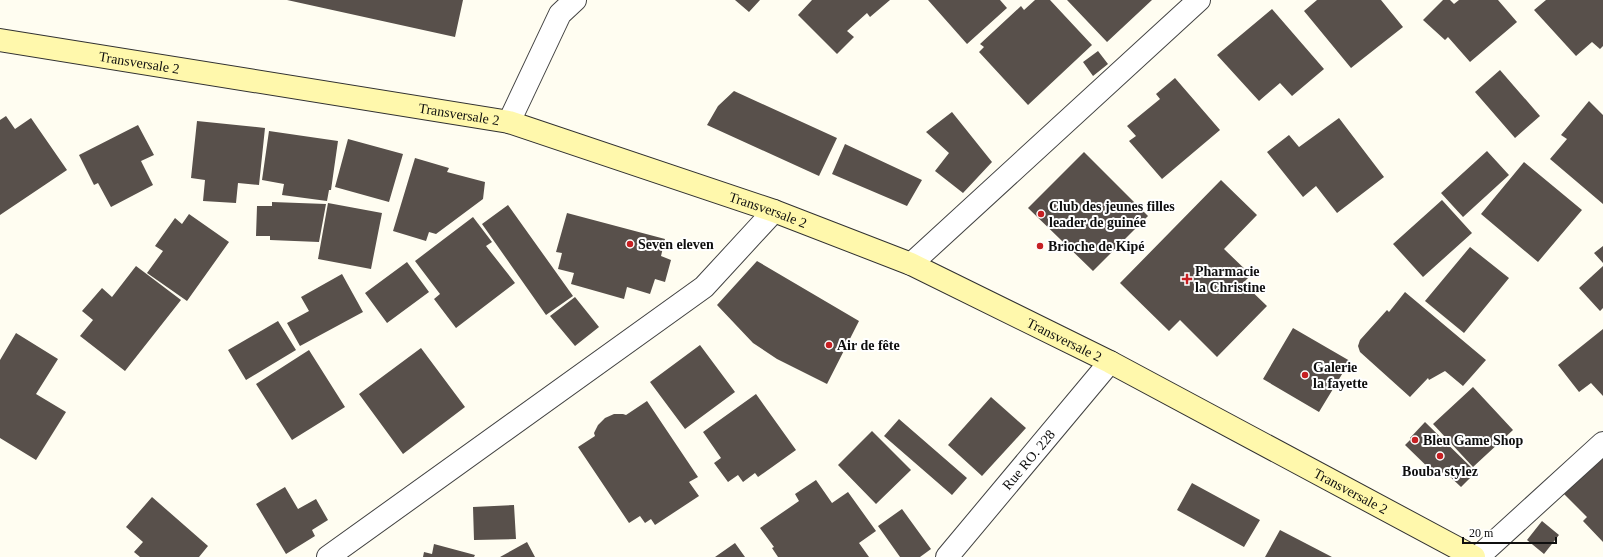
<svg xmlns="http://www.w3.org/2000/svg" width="1603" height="557" font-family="'Times New Roman',serif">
<rect width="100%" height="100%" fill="#fffdf1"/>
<!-- building -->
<path fill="#58504b" d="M 287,0 L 463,0 L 455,37 Z
M 735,0 L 760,0 L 749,12 Z
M 812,0 L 890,0 L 870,17 L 867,13 L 847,31 L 854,37 L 837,54 L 798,15 Z
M 928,0 L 1000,0 L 1007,8 L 967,44 Z
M 1035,0 L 1050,0 L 1092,45 L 1028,105 L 979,52 L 984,47 L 980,44 L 1021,6 L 1024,10 Z
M 1067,0 L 1152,0 L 1107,42 Z
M 1317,0 L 1381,0 L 1403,27 L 1351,68 L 1304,11 Z
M 1443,0 L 1450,0 L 1454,4 L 1459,0 L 1498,0 L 1517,22 L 1470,62 L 1448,37 L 1445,40 L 1423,20 Z
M 1546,0 L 1603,0 L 1603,46 L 1600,49 L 1592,42 L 1576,56 L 1534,10 Z
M 1272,9 L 1324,69 L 1292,96 L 1280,83 L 1259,101 L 1217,55 Z
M 1098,51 L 1108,64 L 1093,76 L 1083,62 Z
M 1500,70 L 1540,116 L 1515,138 L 1475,92 Z
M 1175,78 L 1220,130 L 1162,179 L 1129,141 L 1136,136 L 1127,126 L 1160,99 L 1156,94 Z
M 734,91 L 837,138 L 819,176 L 707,125 L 718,106 Z
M 1589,101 L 1603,115 L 1603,204 L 1550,159 L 1567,139 L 1561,135 Z
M 952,112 L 992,162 L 963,193 L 935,171 L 949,153 L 926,132 Z
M 6,116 L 15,129 L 31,118 L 67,170 L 0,215 L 0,120 Z
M 1339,118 L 1384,177 L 1337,213 L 1316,186 L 1303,197 L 1267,152 L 1289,135 L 1299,147 Z
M 197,121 L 265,128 L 259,185 L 238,183 L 236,203 L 203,201 L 205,180 L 191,178 Z
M 138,125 L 154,155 L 141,161 L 153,185 L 111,207 L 98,183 L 94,185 L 79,155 Z
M 269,131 L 338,141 L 331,190 L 329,190 L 327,201 L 282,195 L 284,184 L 262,180 Z
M 348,139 L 403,154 L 389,202 L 335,187 Z
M 845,144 L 922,180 L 907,206 L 832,174 Z
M 1487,151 L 1509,175 L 1463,217 L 1441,193 Z
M 1084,152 L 1148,216 L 1093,271 L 1028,208 Z
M 415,158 L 449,168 L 447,172 L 485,182 L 483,199 L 436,234 L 429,232 L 426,241 L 393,231 Z
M 1524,162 L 1582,210 L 1538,262 L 1481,214 Z
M 1221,180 L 1257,215 L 1224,249 L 1251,275 L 1243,283 L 1267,306 L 1217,357 L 1180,320 L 1169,331 L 1120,283 Z
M 1442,200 L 1472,233 L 1423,277 L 1393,244 Z
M 272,202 L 326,204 L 319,242 L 270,240 L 270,236 L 256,236 L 257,206 L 272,206 Z
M 328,203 L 382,213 L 371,269 L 318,259 Z
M 508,205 L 573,296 L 546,315 L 482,224 Z
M 567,213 L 665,239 L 661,256 L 671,260 L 665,282 L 655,279 L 650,294 L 627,287 L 624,299 L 571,284 L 574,273 L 558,269 L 562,253 L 556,252 Z
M 189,214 L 229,242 L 187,301 L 147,273 L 163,251 L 155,246 L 175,218 L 182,224 Z
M 473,217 L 492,242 L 486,246 L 515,283 L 456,328 L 434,299 L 440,294 L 415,261 Z
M 1603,246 L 1603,263 L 1594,253 Z
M 1470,247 L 1509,278 L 1464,333 L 1425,301 Z
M 757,261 L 859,321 L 827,384 L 777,359 L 753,343 L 717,305 Z
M 407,262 L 429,292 L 387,323 L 365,293 Z
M 136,266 L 181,300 L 125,371 L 80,336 L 93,320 L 82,311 L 102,288 L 112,297 Z
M 1603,266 L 1603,308 L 1600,311 L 1579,288 Z
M 342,274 L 363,312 L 300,346 L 287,323 L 309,311 L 301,297 Z
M 1405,292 L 1486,360 L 1463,386 L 1445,371 L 1429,380 L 1428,378 L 1410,397 L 1360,352 L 1358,346 L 1360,340 L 1387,310 L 1389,312 Z
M 575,297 L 599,327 L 575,346 L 550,316 Z
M 278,321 L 296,350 L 246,380 L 228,350 Z
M 1293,328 L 1350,361 L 1319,412 L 1263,379 Z
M 1603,329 L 1603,396 L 1591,383 L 1579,392 L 1558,365 Z
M 16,333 L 58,359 L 36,394 L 66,412 L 36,460 L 0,438 L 0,360 Z
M 700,345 L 735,392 L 685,429 L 650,382 Z
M 421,348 L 465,407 L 403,454 L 359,394 Z
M 309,350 L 345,407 L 292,440 L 256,384 Z
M 1473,387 L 1513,430 L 1473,467 L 1433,424 Z
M 756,394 L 796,450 L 758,477 L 755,473 L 743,482 L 738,475 L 728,482 L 714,463 L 721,458 L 703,432 Z
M 991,397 L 1026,428 L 982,476 L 948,445 Z
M 647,401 L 698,477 L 689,482 L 699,496 L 655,525 L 651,519 L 645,523 L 640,516 L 629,523 L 578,447 L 595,436 L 594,433 L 598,425 L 605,418 L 614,414 L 623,414 L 626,415 Z
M 899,419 L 967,478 L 952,495 L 884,436 Z
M 1425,422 L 1476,472 L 1461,487 L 1444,471 L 1438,477 L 1405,445 L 1411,439 L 1410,438 Z
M 872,431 L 911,470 L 876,504 L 838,465 Z
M 1603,455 L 1603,542 L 1583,521 L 1587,517 L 1564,494 Z
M 816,480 L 832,503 L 848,492 L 876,531 L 859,543 L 869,557 L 778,557 L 772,548 L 774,547 L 760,528 L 799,501 L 795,494 Z
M 1192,483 L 1260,520 L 1244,547 L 1177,510 Z
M 285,487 L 298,509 L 316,499 L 328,520 L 312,530 L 315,536 L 286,554 L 256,504 Z
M 152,497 L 208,546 L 199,557 L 140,557 L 134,552 L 143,542 L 126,527 Z
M 514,505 L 516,539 L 474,540 L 473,507 Z
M 902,509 L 931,549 L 920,557 L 900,557 L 878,526 Z
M 1542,521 L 1559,535 L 1544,554 L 1527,540 Z
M 1280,530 L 1332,557 L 1265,557 Z
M 527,542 L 535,557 L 500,557 Z
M 735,543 L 745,557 L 715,557 Z
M 434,544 L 475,555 L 474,557 L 423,557 L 424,552 L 432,554 Z"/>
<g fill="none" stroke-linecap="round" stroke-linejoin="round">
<!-- street casing -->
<g stroke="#424242" stroke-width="24">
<g id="street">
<path d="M 509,122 L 560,14 L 575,0"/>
<path d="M 911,264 L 1199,0"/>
<path d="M 328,557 L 704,287 L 774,211"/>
<path id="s1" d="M 947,557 L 1110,362"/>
<path d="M 1478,557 L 1603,443"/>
</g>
</g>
<!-- secondary casing -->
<g stroke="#313131" stroke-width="24">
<g id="secondary">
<path id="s2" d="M 0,40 L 509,122 L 774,211 L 911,264 L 1110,362 L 1474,557"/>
</g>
</g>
<!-- street -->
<use href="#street" stroke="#fff" stroke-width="22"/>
<!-- secondary -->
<use href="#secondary" stroke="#fff8ac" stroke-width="22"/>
</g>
<!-- markers -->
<g fill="#c62023" stroke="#fff" stroke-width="1.5">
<circle cx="1041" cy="214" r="4"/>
<circle cx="630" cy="244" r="4"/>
<circle cx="1040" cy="246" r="4"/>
<path d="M1185 273h4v4h4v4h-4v4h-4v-4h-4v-4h4z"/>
<circle cx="829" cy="345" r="4"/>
<circle cx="1305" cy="375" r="4"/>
<circle cx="1415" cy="440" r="4"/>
<circle cx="1440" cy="456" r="4"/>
</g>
<g text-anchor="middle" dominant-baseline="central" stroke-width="4" stroke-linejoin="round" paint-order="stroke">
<!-- street labels -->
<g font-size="14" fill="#0f0f0f" stroke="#fff">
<text stroke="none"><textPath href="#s2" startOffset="141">Transversale 2</textPath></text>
<text stroke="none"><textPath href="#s2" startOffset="465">Transversale 2</textPath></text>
<text stroke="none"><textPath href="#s2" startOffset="789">Transversale 2</textPath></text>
<text stroke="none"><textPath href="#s2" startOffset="1113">Transversale 2</textPath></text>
<text stroke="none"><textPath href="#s1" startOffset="127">Rue RO. 228</textPath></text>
<text stroke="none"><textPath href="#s2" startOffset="1437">Transversale 2</textPath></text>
</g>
<!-- poi labels -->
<g font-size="14" font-weight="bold" fill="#0f0f0f" stroke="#fff" text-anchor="start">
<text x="1049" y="206">Club des jeunes filles<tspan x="1049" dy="16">leader de guinée</tspan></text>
<text x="638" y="244">Seven eleven</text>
<text x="1048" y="246">Brioche de Kipé</text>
<text x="1195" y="271">Pharmacie<tspan x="1195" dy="16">la Christine</tspan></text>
<text x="837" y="345">Air de fête</text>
<text x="1313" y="367">Galerie<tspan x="1313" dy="16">la fayette</tspan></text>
<text x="1423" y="440">Bleu Game Shop</text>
<text x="1440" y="471" text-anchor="middle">Bouba stylez</text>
</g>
</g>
<!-- scale -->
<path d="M1463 537v6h93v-6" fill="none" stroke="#0f0f0f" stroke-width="2"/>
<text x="1469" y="537" font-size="12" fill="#0f0f0f" stroke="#ffffff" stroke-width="3" paint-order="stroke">20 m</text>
</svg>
